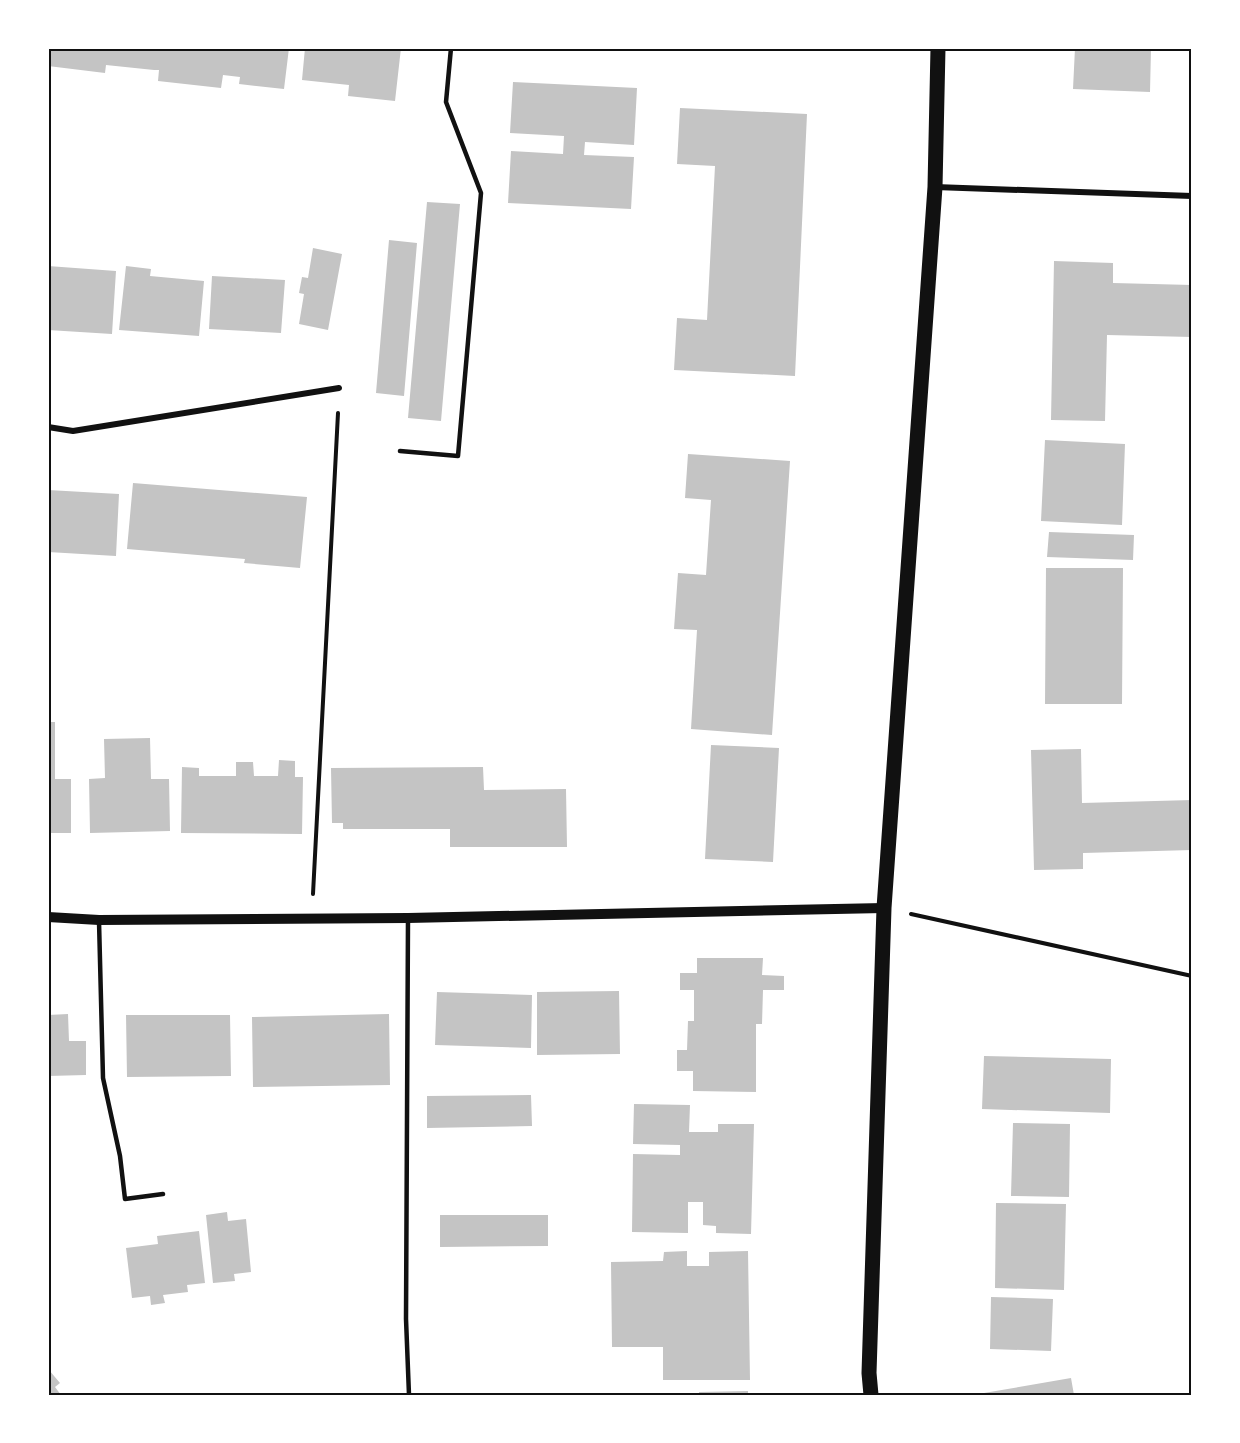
<svg xmlns="http://www.w3.org/2000/svg" width="1240" height="1443" font-family="'Playfair Display',serif">
<rect width="100%" height="100%" fill="#fff"/>
<!-- building -->
<path fill="#c4c4c4" d="M 48,48 L 289,48 L 284,89 L 239,84 L 240,77 L 223,75 L 221,88 L 158,81 L 159,70 L 154,70 L 106,65 L 105,73 L 48,66 Z
M 305,48 L 401,48 L 395,101 L 348,96 L 349,85 L 302,80 Z
M 1075,48 L 1151,48 L 1150,92 L 1073,89 Z
M 513,82 L 637,88 L 634,145 L 585,142 L 584,155 L 634,157 L 631,209 L 508,203 L 511,151 L 563,154 L 564,136 L 510,133 Z
M 680,108 L 807,114 L 795,376 L 674,370 L 677,318 L 707,320 L 715,166 L 677,164 Z
M 427,202 L 460,204 L 441,421 L 408,418 Z
M 389,240 L 417,243 L 404,396 L 376,393 Z
M 313,248 L 342,254 L 328,330 L 299,324 L 304,294 L 299,293 L 302,277 L 308,278 Z
M 1054,261 L 1113,263 L 1113,283 L 1192,285 L 1192,337 L 1107,335 L 1105,421 L 1051,420 Z
M 48,266 L 116,271 L 112,334 L 48,330 Z
M 126,266 L 151,269 L 150,276 L 204,281 L 199,336 L 119,330 Z
M 212,276 L 285,280 L 281,333 L 209,329 Z
M 1045,440 L 1125,444 L 1122,525 L 1041,521 Z
M 688,454 L 790,461 L 772,735 L 691,729 L 697,630 L 674,629 L 678,573 L 706,575 L 711,500 L 685,498 Z
M 133,483 L 307,497 L 300,568 L 244,563 L 245,559 L 127,549 Z
M 48,490 L 119,494 L 116,556 L 48,552 Z
M 1049,532 L 1134,535 L 1133,560 L 1047,557 Z
M 1046,568 L 1123,568 L 1122,704 L 1045,704 Z
M 48,722 L 55,722 L 55,779 L 71,779 L 71,833 L 48,833 Z
M 150,738 L 151,779 L 169,779 L 170,831 L 90,833 L 89,779 L 105,778 L 104,739 Z
M 711,745 L 779,748 L 773,862 L 705,859 Z
M 1081,749 L 1082,803 L 1192,800 L 1192,850 L 1083,853 L 1083,869 L 1034,870 L 1031,750 Z
M 279,760 L 295,761 L 295,777 L 303,777 L 302,834 L 181,833 L 182,767 L 199,768 L 199,776 L 236,776 L 236,762 L 253,762 L 254,776 L 278,776 Z
M 483,767 L 484,790 L 566,789 L 567,847 L 450,847 L 450,829 L 343,829 L 343,823 L 332,823 L 331,768 Z
M 697,958 L 763,958 L 762,975 L 784,976 L 784,990 L 763,990 L 762,1024 L 756,1024 L 756,1092 L 693,1091 L 693,1071 L 677,1071 L 677,1050 L 687,1050 L 688,1021 L 694,1021 L 694,990 L 680,990 L 680,973 L 697,973 Z
M 619,991 L 620,1054 L 537,1055 L 537,992 Z
M 437,992 L 532,995 L 531,1048 L 435,1045 Z
M 68,1014 L 69,1041 L 86,1041 L 86,1075 L 48,1076 L 48,1015 Z
M 389,1014 L 390,1085 L 253,1087 L 252,1017 Z
M 126,1015 L 230,1015 L 231,1076 L 127,1077 Z
M 984,1056 L 1111,1059 L 1110,1113 L 982,1109 Z
M 531,1095 L 532,1126 L 427,1128 L 427,1096 Z
M 634,1104 L 690,1105 L 689,1132 L 718,1132 L 718,1124 L 754,1124 L 751,1234 L 716,1233 L 716,1226 L 703,1225 L 703,1202 L 688,1202 L 688,1233 L 632,1232 L 633,1154 L 680,1155 L 680,1145 L 633,1144 Z
M 1013,1123 L 1070,1124 L 1069,1197 L 1011,1196 Z
M 996,1203 L 1066,1204 L 1064,1290 L 995,1288 Z
M 227,1212 L 228,1221 L 246,1219 L 251,1272 L 234,1274 L 235,1281 L 213,1283 L 206,1215 Z
M 440,1215 L 548,1215 L 548,1246 L 440,1247 Z
M 199,1231 L 205,1283 L 187,1285 L 188,1292 L 163,1295 L 165,1303 L 151,1305 L 150,1296 L 132,1298 L 126,1248 L 158,1244 L 157,1236 Z
M 687,1251 L 687,1266 L 709,1266 L 709,1252 L 748,1251 L 750,1380 L 663,1380 L 663,1347 L 612,1347 L 611,1262 L 663,1261 L 664,1252 Z
M 991,1297 L 1053,1299 L 1051,1351 L 990,1349 Z
M 49,1370 L 60,1383 L 55,1387 L 61,1395 L 48,1395 Z
M 1071,1378 L 1074,1395 L 985,1395 L 984,1393 Z
M 748,1391 L 748,1395 L 699,1395 L 699,1392 Z"/>
<g fill="none" stroke-linecap="round" stroke-linejoin="round">
<!-- path -->
<path stroke="#111" stroke-width="4" d="M 313,894 L 338,413
M 911,914 L 1192,976"/>
<!-- service -->
<path stroke="#111" stroke-width="4.5" d="M 400,451 L 458,456 L 481,193 L 446,102 L 451,48
M 408,918 L 406,1319 L 409,1395
M 99,921 L 103,1078 L 120,1156 L 125,1199 L 163,1194"/>
<!-- minor -->
<path stroke="#111" stroke-width="6" d="M 935,187 L 1192,196
M 48,427 L 73,431 L 339,388"/>
<!-- tertiary -->
<path stroke="#111" stroke-width="10" d="M 48,917 L 99,920 L 408,918 L 884,908"/>
<!-- primary -->
<path stroke="#111" stroke-width="15" d="M 871,1395 L 869,1373 L 884,908 L 935,187 L 938,48"/>
</g>
<!-- border -->
<rect width="1240" height="1443" fill="none" stroke="#ffffff" stroke-width="99"/>
<rect x="50" y="50" width="1140" height="1344" fill="none" stroke="#111" stroke-width="2"/>
</svg>
